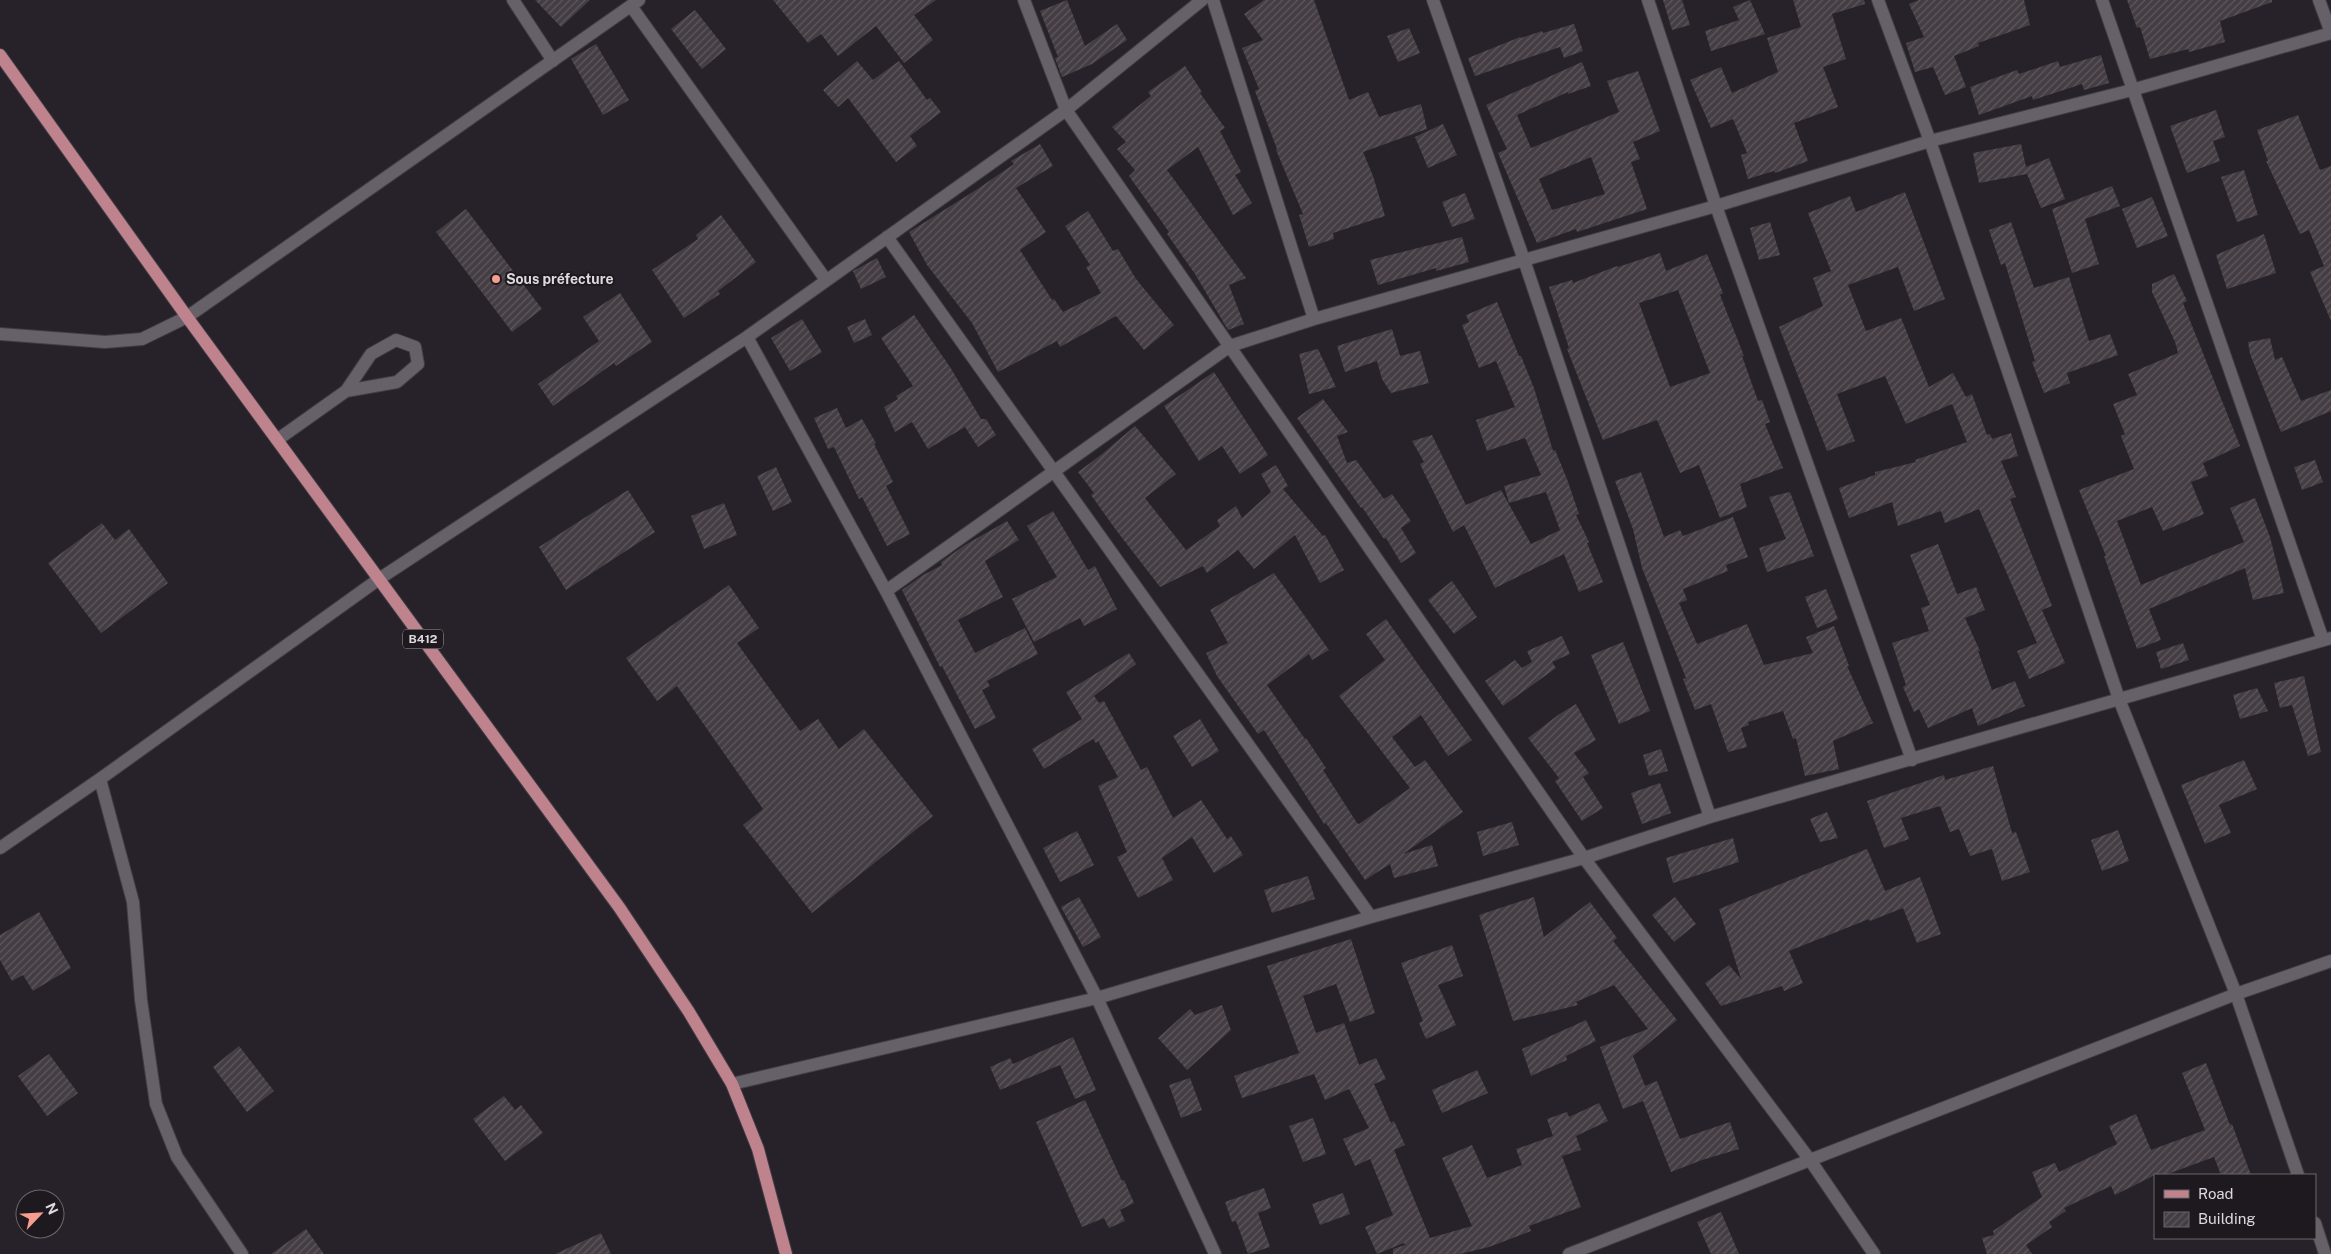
<svg xmlns="http://www.w3.org/2000/svg" width="2331" height="1254" font-family="'Public Sans',sans-serif">
<defs>
<pattern id="building-hatch" width="6" height="6" patternUnits="userSpaceOnUse" patternTransform="scale(1.25)"><rect width="6" height="6" fill="#443d43"/><path d="M-1 1l2-2M0 6l6-6M5 7l2-2" fill="none" stroke="#5f585e"/></pattern>
</defs>
<rect width="100%" height="100%" fill="#272229"/>
<!-- building -->
<path fill="url(#building-hatch)" fill-rule="evenodd" d="M 535,0 L 590,0 L 561,27 Z
M 773,0 L 936,0 L 914,15 L 933,40 L 904,63 L 876,26 L 838,56 L 821,34 L 808,43 Z
M 1067,0 L 1085,46 L 1117,24 L 1127,40 L 1092,64 L 1062,77 L 1055,58 L 1058,57 L 1040,11 Z
M 1264,0 L 1314,0 L 1349,100 L 1368,92 L 1379,117 L 1421,104 L 1427,129 L 1363,152 L 1373,176 L 1385,216 L 1333,233 L 1334,239 L 1309,247 L 1299,215 L 1303,214 L 1276,150 L 1277,149 L 1255,91 L 1259,89 L 1242,48 L 1263,40 L 1244,14 Z
M 1663,0 L 1682,0 L 1690,25 L 1672,30 Z
M 1750,0 L 1765,34 L 1711,51 L 1705,31 L 1739,20 L 1733,7 Z
M 1793,0 L 1864,0 L 1865,4 L 1832,14 L 1846,59 L 1823,67 L 1838,107 L 1794,123 L 1808,161 L 1775,173 L 1774,171 L 1748,179 L 1741,155 L 1747,153 L 1733,119 L 1711,128 L 1690,80 L 1721,67 L 1732,93 L 1778,72 L 1767,38 L 1801,27 Z
M 1919,0 L 2024,0 L 2030,25 L 1978,43 L 1979,46 L 1954,56 L 1966,87 L 1945,95 L 1933,67 L 1915,72 L 1906,43 L 1924,37 L 1909,4 Z
M 2127,0 L 2272,0 L 2272,2 L 2220,21 L 2225,42 L 2189,52 L 2188,49 L 2150,59 L 2140,27 L 2137,28 Z
M 695,10 L 726,49 L 702,69 L 671,29 Z
M 1574,24 L 1583,51 L 1564,58 L 1560,47 L 1475,76 L 1468,58 L 1520,37 L 1521,38 L 1542,31 L 1543,33 Z
M 1409,28 L 1420,53 L 1398,62 L 1387,36 Z
M 596,44 L 629,100 L 603,115 L 571,59 Z
M 2101,55 L 2109,83 L 2084,90 L 2082,84 L 2033,100 L 2032,96 L 1979,115 L 1970,87 L 2017,70 L 2019,74 L 2058,61 L 2060,67 Z
M 857,61 L 873,80 L 899,61 L 927,100 L 930,98 L 941,112 L 910,136 L 917,146 L 896,162 L 848,98 L 838,107 L 823,90 Z
M 1582,62 L 1591,86 L 1568,94 L 1568,92 L 1517,115 L 1531,148 L 1619,112 L 1607,81 L 1638,71 L 1660,131 L 1633,142 L 1640,159 L 1631,162 L 1647,209 L 1577,232 L 1576,229 L 1537,243 L 1498,153 L 1507,149 L 1486,105 ZM 1591,157 L 1605,194 L 1552,210 L 1539,179 Z
M 1185,66 L 1202,92 L 1200,93 L 1225,128 L 1220,131 L 1241,172 L 1235,175 L 1252,203 L 1233,215 L 1198,147 L 1167,170 L 1246,278 L 1229,285 L 1244,324 L 1228,330 L 1195,274 L 1167,234 L 1169,232 L 1129,176 L 1135,170 L 1117,149 L 1126,142 L 1112,127 L 1151,96 L 1148,92 Z
M 2216,110 L 2225,137 L 2213,141 L 2220,161 L 2187,173 L 2170,126 Z
M 2298,115 L 2320,170 L 2331,166 L 2331,321 L 2310,272 L 2324,266 L 2309,230 L 2300,234 L 2266,161 L 2268,161 L 2257,130 Z
M 1443,124 L 1457,155 L 1428,168 L 1415,137 Z
M 1040,144 L 1053,166 L 1016,188 L 1046,232 L 1020,250 L 1052,300 L 1054,299 L 1063,312 L 1101,293 L 1086,267 L 1090,265 L 1065,226 L 1088,211 L 1113,251 L 1118,249 L 1136,279 L 1174,325 L 1144,350 L 1116,316 L 1060,347 L 1057,341 L 998,372 L 972,323 L 927,265 L 909,232 L 976,190 L 1014,164 L 1011,161 Z
M 2021,144 L 2026,167 L 2049,158 L 2065,199 L 2041,208 L 2027,174 L 1979,183 L 1973,153 Z
M 2244,170 L 2258,215 L 2237,222 L 2221,177 Z
M 2112,186 L 2120,206 L 2085,219 L 2099,264 L 2072,273 L 2052,209 Z
M 1905,192 L 1945,299 L 1914,311 L 1898,267 L 1848,285 L 1866,331 L 1901,318 L 1929,387 L 1953,373 L 1966,397 L 1972,394 L 1987,435 L 1990,434 L 1992,439 L 2011,433 L 2018,456 L 2001,461 L 2016,497 L 2010,499 L 2052,606 L 2042,610 L 2065,663 L 2029,679 L 2017,651 L 2037,643 L 1979,509 L 1945,523 L 1941,511 L 1898,526 L 1892,502 L 1849,518 L 1839,488 L 1875,475 L 1875,472 L 1916,462 L 1915,460 L 1967,442 L 1952,404 L 1906,424 L 1885,376 L 1837,394 L 1855,441 L 1827,451 L 1779,327 L 1823,306 L 1813,278 L 1831,271 L 1808,213 L 1850,196 L 1856,212 Z
M 1465,193 L 1475,219 L 1452,227 L 1442,202 Z
M 2152,197 L 2168,236 L 2137,248 L 2122,209 Z
M 466,209 L 542,309 L 512,332 L 436,232 Z
M 721,215 L 756,262 L 718,291 L 720,294 L 684,318 L 652,270 L 698,239 L 696,235 Z
M 1770,222 L 1780,255 L 1759,260 L 1750,228 Z
M 2011,222 L 2034,288 L 2069,277 L 2089,341 L 2110,334 L 2118,355 L 2067,373 L 2070,383 L 2044,393 L 2032,362 L 2035,361 L 2005,263 L 2001,265 L 1989,230 Z
M 2264,234 L 2276,273 L 2227,289 L 2216,255 Z
M 1462,237 L 1469,262 L 1436,271 L 1436,268 L 1378,285 L 1370,260 Z
M 1660,253 L 1666,271 L 1707,254 L 1723,293 L 1720,295 L 1744,356 L 1742,356 L 1758,401 L 1762,400 L 1770,422 L 1765,424 L 1783,468 L 1740,484 L 1747,507 L 1720,518 L 1699,465 L 1680,473 L 1657,420 L 1603,440 L 1567,349 L 1569,348 L 1549,287 L 1572,280 L 1573,283 L 1617,266 L 1618,267 ZM 1678,290 L 1710,373 L 1670,387 L 1639,303 Z
M 877,258 L 886,277 L 861,289 L 853,271 Z
M 2174,274 L 2187,301 L 2183,303 L 2240,446 L 2203,463 L 2208,476 L 2191,482 L 2204,514 L 2163,531 L 2152,507 L 2117,521 L 2141,585 L 2244,542 L 2230,508 L 2255,498 L 2270,537 L 2284,593 L 2253,600 L 2245,568 L 2149,609 L 2161,640 L 2137,649 L 2104,556 L 2106,556 L 2079,490 L 2134,469 L 2121,436 L 2125,434 L 2113,404 L 2137,395 L 2128,374 L 2178,353 L 2175,342 L 2152,292 L 2152,284 Z
M 620,293 L 652,342 L 616,366 L 614,363 L 553,406 L 538,384 L 599,341 L 583,317 Z
M 1497,302 L 1519,356 L 1521,356 L 1534,388 L 1553,451 L 1555,450 L 1567,479 L 1579,514 L 1576,515 L 1589,542 L 1587,543 L 1603,582 L 1579,592 L 1564,554 L 1495,588 L 1464,525 L 1453,532 L 1420,464 L 1424,462 L 1412,441 L 1432,435 L 1466,505 L 1501,490 L 1531,544 L 1560,530 L 1546,492 L 1509,503 L 1504,486 L 1541,475 L 1525,438 L 1487,451 L 1476,420 L 1515,407 L 1496,361 L 1479,368 L 1462,325 L 1469,322 L 1466,315 Z
M 914,315 L 950,367 L 981,419 L 986,419 L 996,435 L 978,447 L 965,427 L 928,449 L 912,422 L 895,432 L 884,407 L 898,399 L 896,396 L 913,386 L 881,338 Z
M 802,319 L 822,352 L 790,371 L 771,338 Z
M 865,319 L 872,335 L 854,343 L 847,327 Z
M 1392,329 L 1400,356 L 1420,351 L 1429,383 L 1391,393 L 1382,379 L 1377,361 L 1345,372 L 1337,346 Z
M 2270,338 L 2275,360 L 2282,357 L 2301,401 L 2331,390 L 2331,411 L 2281,432 L 2250,354 L 2248,342 Z
M 1318,349 L 1336,387 L 1309,394 L 1299,354 Z
M 1214,372 L 1268,455 L 1240,474 L 1222,446 L 1199,461 L 1164,406 Z
M 1323,399 L 1348,432 L 1337,436 L 1347,463 L 1356,460 L 1384,499 L 1392,494 L 1411,521 L 1401,528 L 1416,553 L 1401,563 L 1386,538 L 1384,539 L 1362,507 L 1361,508 L 1297,418 Z
M 837,408 L 846,428 L 862,419 L 876,443 L 874,444 L 893,482 L 886,486 L 910,534 L 887,546 L 862,497 L 859,499 L 834,447 L 828,449 L 814,418 Z
M 1135,426 L 1176,474 L 1145,498 L 1186,550 L 1220,526 L 1217,520 L 1236,506 L 1242,518 L 1271,492 L 1261,474 L 1276,465 L 1288,486 L 1283,489 L 1323,536 L 1325,535 L 1344,570 L 1320,583 L 1295,535 L 1254,569 L 1238,550 L 1207,573 L 1203,566 L 1160,587 L 1116,530 L 1091,495 L 1094,493 L 1078,472 L 1102,454 Z
M 2315,460 L 2323,482 L 2302,490 L 2294,467 Z
M 776,467 L 792,502 L 773,511 L 757,476 Z
M 1641,472 L 1664,537 L 1680,530 L 1683,536 L 1733,517 L 1748,557 L 1726,565 L 1728,571 L 1683,589 L 1687,600 L 1679,603 L 1697,644 L 1747,624 L 1764,665 L 1813,653 L 1806,637 L 1834,626 L 1849,666 L 1847,666 L 1873,723 L 1833,741 L 1839,769 L 1805,776 L 1796,738 L 1793,739 L 1783,711 L 1748,722 L 1749,725 L 1741,728 L 1747,747 L 1728,752 L 1711,704 L 1695,710 L 1683,679 L 1686,678 L 1642,568 L 1633,529 L 1615,481 Z
M 628,490 L 655,532 L 566,590 L 539,547 Z
M 1790,492 L 1814,556 L 1767,572 L 1759,548 L 1786,539 L 1769,497 Z
M 724,503 L 737,535 L 704,549 L 691,516 Z
M 1053,511 L 1088,570 L 1095,566 L 1117,609 L 1084,626 L 1080,618 L 1034,642 L 1012,599 L 1057,577 L 1027,526 Z
M 1007,521 L 1019,540 L 985,561 L 1003,597 L 958,620 L 975,653 L 1025,628 L 1038,654 L 987,681 L 990,686 L 982,690 L 996,718 L 975,729 L 942,666 L 940,667 L 902,590 L 923,575 L 942,565 L 941,562 L 965,545 Z
M 102,523 L 115,540 L 129,529 L 168,583 L 101,633 L 48,563 Z
M 1938,544 L 1957,594 L 1976,587 L 1985,610 L 1965,618 L 1980,651 L 1978,651 L 1992,690 L 2015,681 L 2025,706 L 1978,726 L 1972,708 L 1928,728 L 1919,709 L 1914,712 L 1903,687 L 1906,685 L 1892,643 L 1929,631 L 1921,608 L 1930,605 L 1910,555 Z
M 1274,573 L 1329,650 L 1312,660 L 1309,654 L 1267,685 L 1305,739 L 1306,738 L 1326,768 L 1323,770 L 1357,823 L 1359,824 L 1410,788 L 1339,696 L 1385,660 L 1366,634 L 1386,619 L 1472,740 L 1448,756 L 1421,715 L 1392,737 L 1415,767 L 1425,760 L 1463,812 L 1403,854 L 1432,845 L 1438,866 L 1394,878 L 1390,864 L 1365,880 L 1326,823 L 1324,824 L 1264,730 L 1258,734 L 1217,676 L 1206,653 L 1228,643 L 1210,610 Z
M 1452,581 L 1477,617 L 1454,634 L 1428,600 Z
M 729,585 L 759,628 L 737,643 L 800,731 L 818,719 L 839,749 L 864,729 L 933,816 L 812,913 L 743,825 L 763,809 L 677,686 L 657,701 L 626,658 Z
M 1826,589 L 1838,619 L 1817,628 L 1805,597 Z
M 1562,636 L 1570,654 L 1552,662 L 1556,668 L 1503,706 L 1485,681 L 1515,660 L 1522,668 L 1532,662 L 1527,651 Z
M 1623,642 L 1650,711 L 1619,724 L 1591,655 Z
M 2183,643 L 2189,660 L 2161,669 L 2156,652 Z
M 1129,653 L 1136,664 L 1094,696 L 1099,703 L 1104,701 L 1141,770 L 1147,767 L 1173,818 L 1201,800 L 1227,839 L 1231,836 L 1243,855 L 1214,873 L 1192,837 L 1162,858 L 1173,880 L 1138,898 L 1117,857 L 1127,852 L 1098,786 L 1118,777 L 1098,741 L 1096,743 L 1093,739 L 1044,769 L 1032,749 L 1082,719 L 1066,692 Z
M 2304,676 L 2321,752 L 2308,756 L 2292,705 L 2280,708 L 2274,683 Z
M 2257,688 L 2268,711 L 2240,719 L 2233,695 Z
M 1576,704 L 1596,740 L 1574,753 L 1589,773 L 1583,777 L 1603,808 L 1582,821 L 1555,781 L 1559,778 L 1528,738 L 1558,715 Z
M 1200,719 L 1219,751 L 1192,767 L 1173,736 Z
M 1661,749 L 1668,771 L 1649,776 L 1643,755 Z
M 2244,760 L 2257,789 L 2219,805 L 2231,833 L 2205,844 L 2181,785 Z
M 1993,766 L 2012,833 L 2016,832 L 2030,872 L 2002,881 L 1992,849 L 1970,856 L 1959,829 L 1950,832 L 1940,806 L 1901,818 L 1909,839 L 1884,848 L 1867,801 L 1944,775 L 1945,780 Z
M 1660,783 L 1671,813 L 1642,824 L 1631,793 Z
M 1827,812 L 1838,838 L 1820,842 L 1810,819 Z
M 1512,822 L 1519,845 L 1483,856 L 1477,832 Z
M 2118,830 L 2129,861 L 2102,871 L 2091,840 Z
M 1077,831 L 1094,865 L 1060,882 L 1043,848 Z
M 1733,838 L 1739,862 L 1673,883 L 1666,858 Z
M 1867,849 L 1885,891 L 1920,877 L 1941,934 L 1917,943 L 1903,908 L 1870,921 L 1869,919 L 1789,951 L 1803,983 L 1784,991 L 1782,986 L 1721,1006 L 1705,983 L 1729,965 L 1741,979 L 1719,909 Z
M 1308,876 L 1315,899 L 1272,913 L 1264,890 Z
M 1079,897 L 1101,937 L 1083,947 L 1061,907 Z
M 1534,897 L 1544,937 L 1590,902 L 1617,938 L 1613,941 L 1677,1020 L 1633,1056 L 1645,1086 L 1657,1081 L 1680,1139 L 1730,1122 L 1739,1149 L 1702,1160 L 1671,1172 L 1643,1101 L 1623,1109 L 1600,1047 L 1648,1029 L 1614,985 L 1576,1002 L 1578,1005 L 1513,1021 L 1479,915 Z
M 1675,897 L 1696,924 L 1674,942 L 1652,915 Z
M 39,912 L 71,968 L 33,991 L 23,975 L 12,981 L 0,960 L 0,935 Z
M 1351,939 L 1375,1013 L 1350,1022 L 1336,984 L 1303,996 L 1316,1033 L 1344,1023 L 1359,1065 L 1376,1058 L 1386,1079 L 1374,1084 L 1391,1123 L 1394,1121 L 1405,1145 L 1394,1150 L 1430,1238 L 1472,1226 L 1442,1158 L 1472,1145 L 1487,1178 L 1522,1165 L 1516,1149 L 1553,1136 L 1547,1119 L 1567,1112 L 1569,1117 L 1599,1103 L 1608,1121 L 1576,1136 L 1581,1150 L 1562,1156 L 1581,1207 L 1529,1226 L 1531,1231 L 1489,1247 L 1460,1254 L 1393,1254 L 1393,1249 L 1405,1245 L 1404,1243 L 1377,1254 L 1365,1227 L 1393,1215 L 1370,1159 L 1355,1166 L 1343,1139 L 1369,1128 L 1349,1089 L 1325,1100 L 1314,1074 L 1242,1098 L 1234,1076 L 1299,1053 L 1267,966 Z
M 1452,945 L 1463,976 L 1438,985 L 1456,1025 L 1426,1039 L 1419,1023 L 1423,1021 L 1401,963 Z
M 1222,1005 L 1231,1030 L 1187,1070 L 1158,1038 L 1190,1009 L 1195,1015 Z
M 1586,1020 L 1596,1041 L 1566,1056 L 1567,1060 L 1531,1076 L 1522,1049 Z
M 1073,1037 L 1096,1090 L 1075,1099 L 1060,1065 L 1000,1090 L 990,1067 L 1010,1058 L 1013,1064 Z
M 239,1046 L 274,1091 L 247,1112 L 213,1067 Z
M 49,1054 L 78,1093 L 47,1116 L 18,1076 Z
M 2206,1063 L 2230,1125 L 2232,1124 L 2251,1175 L 2221,1175 L 2214,1157 L 2165,1175 L 2155,1175 L 2115,1195 L 2111,1186 L 2064,1208 L 2066,1211 L 2049,1222 L 2052,1227 L 2026,1245 L 2032,1254 L 1987,1254 L 1982,1238 L 1994,1235 L 1993,1231 L 2042,1197 L 2032,1172 L 2055,1163 L 2059,1172 L 2117,1144 L 2109,1126 L 2136,1114 L 2151,1150 L 2205,1130 L 2182,1073 Z
M 1477,1070 L 1488,1093 L 1442,1113 L 1432,1090 Z
M 1190,1078 L 1202,1110 L 1181,1118 L 1169,1085 Z
M 504,1096 L 515,1110 L 521,1105 L 543,1133 L 505,1161 L 473,1119 Z
M 1085,1100 L 1122,1181 L 1124,1180 L 1134,1203 L 1120,1210 L 1125,1221 L 1109,1228 L 1104,1218 L 1082,1227 L 1036,1122 Z
M 1313,1118 L 1326,1154 L 1303,1162 L 1289,1126 Z
M 1264,1188 L 1271,1208 L 1258,1213 L 1270,1247 L 1248,1254 L 1236,1221 L 1232,1222 L 1225,1202 Z
M 1343,1193 L 1350,1214 L 1320,1225 L 1312,1204 Z
M 1721,1212 L 1739,1254 L 1711,1254 L 1697,1222 Z
M 306,1229 L 324,1254 L 271,1254 Z
M 601,1233 L 611,1254 L 555,1254 Z"/>
<g fill="none" stroke-linecap="round" stroke-linejoin="round">
<!-- minor casing -->
<g stroke="#403d43" stroke-width="14">
<path id="minor" d="M 513,0 L 553,61
M 1024,0 L 1066,110 L 1584,858 L 1810,1160 L 1874,1254
M 1213,0 L 1314,319
M 1433,0 L 1524,260 L 1710,817
M 1648,0 L 1716,206 L 1912,760
M 1878,0 L 1930,141 L 2119,699 L 2236,994 L 2298,1175
M 2102,0 L 2323,640
M 631,6 L 826,280
M 887,237 L 1371,917
M 0,334 L 105,342 L 142,339 L 187,317 L 639,0
M 747,337 L 886,591 L 1097,998 L 1215,1254
M 277,440 L 346,391 L 371,354 L 396,340 L 415,347 L 418,364 L 397,382 L 346,391
M 886,591 L 1230,346 L 1314,319 L 1716,206 L 1930,141 L 2132,90 L 2331,33 L 2319,0
M 100,779 L 133,902 L 141,1000 L 156,1104 L 177,1157 L 242,1254
M 0,848 L 100,779 L 379,579 L 747,337 L 1066,110 L 1202,0
M 732,1084 L 1097,998 L 1371,917 L 1584,858 L 1710,817 L 2331,638
M 2315,1223 L 2325,1254
M 1569,1254 L 2236,994 L 2331,961"/>
</g>
<!-- major casing -->
<g stroke="#403d43" stroke-width="14">
<path id="major" d="M 0,55 L 187,317 L 619,907 L 689,1012 L 732,1084 L 758,1149 L 786,1254"/>
</g>
<!-- minor -->
<use href="#minor" stroke="#666169" stroke-width="12"/>
<!-- major -->
<use href="#major" stroke="#bf838d" stroke-width="12"/>
</g>
<!-- markers -->
<circle fill="#f59d8e" stroke="#1d191f" stroke-width="2" cx="496" cy="279" r="5"/>
<g text-anchor="middle" dominant-baseline="central" stroke-width="4" stroke-linejoin="round" paint-order="stroke">
<!-- shield labels -->
<rect fill="#1d191f" stroke="#a3a0a5" stroke-width="1" x="403" y="629.5" width="40" height="19" rx="4"/>
<g font-size="12" font-weight="bold" fill="#dddade">
<text x="423" y="639">B412</text>
</g>
<!-- poi labels -->
<g font-size="14" font-weight="bold" fill="#dddade" stroke="#1d191f" text-anchor="start">
<text x="506" y="279">Sous préfecture</text>
</g>
</g>
<!-- legend -->
<rect x="2154" y="1174" width="162" height="65" fill="#1d191f" stroke="#6a666b"/>
<rect x="2164" y="1190" width="25" height="8" fill="#bf838d" stroke="#6a666b"/>
<text x="2198" y="1199" font-size="15" fill="#dddade">Road</text>
<rect x="2164" y="1212" width="25" height="15" fill="url(#building-hatch)" stroke="#6a666b"/>
<text x="2198" y="1224" font-size="15" fill="#dddade">Building</text>
<!-- north arrow -->
<g transform="translate(40 1214) rotate(65)"><circle r="24" fill="#1d191f" stroke="#6a666b"/>
<path d="M0-4L9 19L0 12L-9 19Z" fill="#f59d8e"/>
<text y="-8" font-size="14" font-weight="bold" text-anchor="middle" fill="#dddade">N</text>
</g>
</svg>
